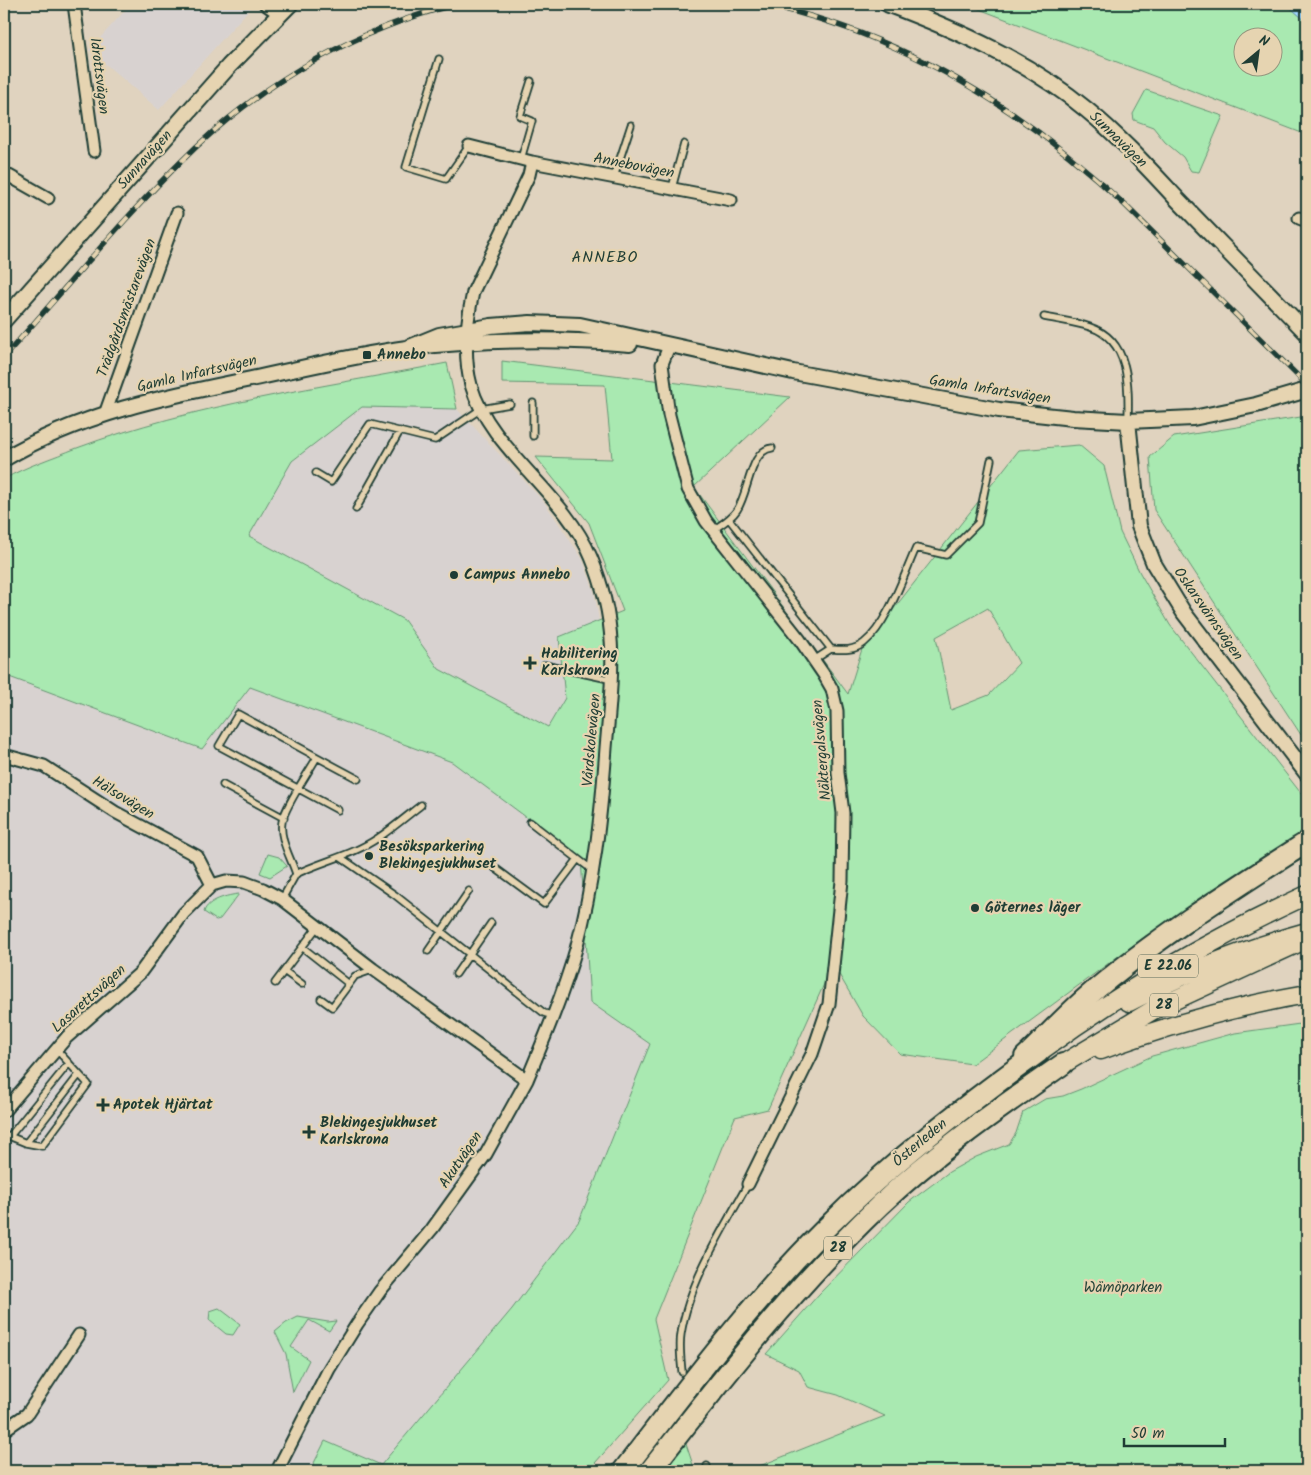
<svg xmlns="http://www.w3.org/2000/svg" width="1311" height="1475" font-family="Kalam,sans-serif">
<rect width="100%" height="100%" fill="#e0d3bf"/>
<filter id="ink" filterUnits="userSpaceOnUse"><feTurbulence type="fractalNoise" baseFrequency=".02" numOctaves="2"/><feDisplacementMap in="SourceGraphic" scale="10" xChannelSelector="R" yChannelSelector="G"/><feConvolveMatrix kernelMatrix="1 2 1 2 8 2 1 2 1" color-interpolation-filters="sRGB"/></filter>
<g filter="url(#ink)">
<!-- built -->
<path fill="#d8d2d0" d="M 131,4 L 252,4 L 253,5 L 159,110 L 89,50 Z
M 362,407 L 457,409 L 544,502 L 582,558 L 594,591 L 599,621 L 559,637 L 565,698 L 548,727 L 439,669 L 404,620 L 249,536 L 292,461 Z
M 4,675 L 202,749 L 249,686 L 452,762 L 581,858 L 590,1002 L 650,1044 L 579,1221 L 512,1309 L 381,1465 L 325,1441 L 310,1471 L 4,1471 Z"/>
<!-- green -->
<path fill="#a9e9b1" stroke="#649372" fill-rule="evenodd" d="M 966,4 L 1286,4 L 1307,22 L 1307,135 ZM 1244,38 L 1274,38 L 1274,68 L 1244,68 Z
M 1146,90 L 1223,116 L 1199,172 L 1191,171 L 1183,157 L 1165,142 L 1153,127 L 1134,120 L 1133,114 Z
M 502,361 L 790,397 L 694,487 L 848,694 L 862,649 L 1019,450 L 1079,445 L 1104,466 L 1120,532 L 1140,573 L 1170,625 L 1307,801 L 1307,857 L 1147,935 L 972,1064 L 900,1054 L 863,1016 L 833,964 L 768,1109 L 735,1117 L 654,1319 L 668,1380 L 588,1471 L 310,1471 L 325,1441 L 381,1465 L 512,1309 L 579,1221 L 650,1044 L 590,1002 L 581,858 L 452,762 L 250,687 L 202,749 L 4,675 L 4,479 C 27,466 52,458 77,448 C 195,404 323,387 447,363 L 457,409 L 362,407 L 292,461 L 249,536 L 404,620 L 439,669 L 548,727 L 565,698 L 559,637 L 623,611 L 589,523 L 536,457 L 612,459 L 605,385 L 502,383 ZM 988,608 L 1019,663 L 989,695 L 951,710 L 936,637 Z
M 1307,416 L 1307,744 L 1154,510 L 1150,457 L 1174,437 Z
M 268,854 L 279,857 L 287,866 L 270,877 L 260,873 Z
M 239,894 L 220,919 L 216,920 L 204,912 C 207,900 228,895 239,894 Z
M 1307,1023 L 1307,1471 L 747,1471 L 885,1416 L 838,1395 L 808,1387 L 799,1370 L 766,1354 L 819,1294 L 909,1202 L 949,1172 L 976,1157 L 1009,1144 L 1016,1133 L 1023,1112 L 1045,1099 L 1063,1096 L 1081,1089 L 1152,1056 L 1235,1033 Z
M 219,1308 L 240,1324 L 233,1335 L 226,1334 L 209,1320 L 210,1311 Z
M 298,1317 L 328,1322 L 336,1321 L 329,1331 L 309,1320 L 291,1347 L 309,1360 L 293,1392 L 286,1354 L 275,1332 L 286,1323 Z
M 685,1441 L 695,1471 L 666,1471 Z"/>
<!-- water -->
<path fill="#9fd6fe" stroke="#6c99ad" d="M 1286,4 L 1307,4 L 1307,22 Z"/>
<g fill="none" stroke-linecap="round" stroke-linejoin="round">
<!-- service casing -->
<g stroke="#1f3d34" stroke-width="9">
<path id="service" d="M 439,59 L 406,167 L 446,179 L 469,146
M 521,159 L 532,121 L 520,116 L 531,81
M 614,177 L 631,125
M 672,188 L 684,144
M 1044,317 C 1059,320 1075,322 1090,327 C 1130,340 1129,386 1128,421
M 533,436 L 533,403
M 316,473 L 331,482 L 370,424 L 435,440 L 481,409 L 510,404
M 356,509 L 400,431
M 729,519 L 831,649 C 843,650 854,651 864,643 C 887,625 904,575 916,548 L 946,555 L 978,523 L 991,460
M 713,530 C 722,524 731,519 737,510 C 749,492 750,450 772,448
M 814,660 L 831,649
M 545,665 L 613,680
M 317,757 L 358,779
M 223,785 L 284,818
M 530,822 L 587,866 L 593,868
M 340,857 L 395,895 L 544,1013 L 554,1016
M 495,868 L 544,904 L 578,859
M 296,874 C 291,858 279,839 282,822 C 285,806 309,772 317,757 L 238,714 L 219,746 L 338,810
M 296,874 C 323,861 353,855 378,838 C 393,828 407,816 421,805
M 282,899 L 296,874
M 302,947 L 349,984
M 428,951 L 469,891
M 284,971 L 302,984
M 456,974 L 491,923
M 275,983 L 318,926
M 321,999 L 332,1007 L 355,976 L 372,970
M 4,1134 L 26,1143 L 42,1146 L 88,1084 L 56,1049
M 10,1136 L 69,1063
M 26,1143 L 78,1076
M 682,1372 C 681,1360 679,1346 681,1334 C 689,1282 723,1229 748,1184
M 707,1466 L 708,1471"/>
</g>
<!-- minor casing -->
<g stroke="#1f3d34" stroke-width="15">
<path id="minor" d="M 74,4 L 94,151
M 265,4 L 278,13
M 469,146 L 532,162 L 731,200
M 4,173 L 48,198
M 1299,218 L 1307,221
M 669,346 L 662,364 L 669,415 L 688,489 L 706,521 L 800,640 L 824,675 L 832,689 L 837,711 L 838,773 L 843,813 L 842,881 L 829,1004 L 812,1054 L 748,1184
M 105,414 L 177,213
M 4,755 L 44,766 L 115,812 L 197,856 L 212,885
M 527,1080 C 545,1037 563,994 576,949 C 594,883 601,816 606,748 C 612,677 620,626 591,557 C 564,492 490,450 471,385 C 463,356 467,320 473,292 L 529,175 L 532,162
M 4,1111 L 67,1037 L 140,973 L 184,913 L 212,885 L 226,881 L 244,882 L 263,889 L 282,899 L 373,969 L 527,1080 L 486,1154 L 432,1229 L 380,1291 L 357,1324 L 329,1369 L 277,1471
M 4,1430 L 27,1414 L 79,1335"/>
</g>
<!-- tertiary casing -->
<g stroke="#1f3d34" stroke-width="18">
<path id="tertiary" d="M 407,348 L 439,335 L 491,326 L 530,323 L 580,325 L 793,372 L 999,410 L 1073,418 L 1128,421 L 1193,418 L 1256,405 L 1307,390
M 1128,421 L 1139,526 L 1154,564 L 1184,613 L 1307,774
M 4,459 C 79,414 166,396 251,379 C 303,368 355,355 407,348 C 482,339 555,338 630,344"/>
</g>
<!-- secondary casing -->
<g stroke="#1f3d34" stroke-width="19">
<path id="secondary" d="M 888,4 C 959,31 1028,61 1087,110 C 1120,137 1149,169 1178,200 C 1221,244 1264,289 1307,333
M 4,320 L 229,66 L 290,4"/>
</g>
<!-- trunk casing -->
<g stroke="#1f3d34" stroke-width="21">
<path id="trunk" d="M 1129,1002 C 1186,972 1245,949 1307,932
M 1101,1050 C 1169,1025 1236,1006 1307,994
M 1039,1052 C 1124,990 1211,939 1307,895
M 1063,1064 L 1153,1010 L 1298,943"/>
</g>
<!-- motorway casing -->
<g stroke="#1f3d34" stroke-width="24">
<path id="motorway" d="M 1025,1057 C 1046,1037 1066,1015 1088,996 C 1156,938 1232,890 1307,842
M 623,1471 C 687,1388 751,1302 826,1228 C 892,1162 964,1106 1039,1052
M 650,1471 C 722,1379 795,1286 880,1205 C 936,1152 1000,1108 1063,1064"/>
</g>
<!-- service -->
<use href="#service" stroke="#e6d4b1" stroke-width="5.5"/>
<!-- minor -->
<use href="#minor" stroke="#e6d4b1" stroke-width="11"/>
<!-- tertiary -->
<use href="#tertiary" stroke="#e6d4b1" stroke-width="14"/>
<!-- secondary -->
<use href="#secondary" stroke="#e6d4b1" stroke-width="15"/>
<!-- trunk -->
<use href="#trunk" stroke="#e6d4b1" stroke-width="18"/>
<!-- motorway -->
<use href="#motorway" stroke="#e6d4b1" stroke-width="20"/>
<!-- rail casing -->
<g stroke="#1f3d34" stroke-width="5.5">
<path id="rail" d="M 763,4 C 902,34 1023,109 1125,205 L 1307,385
M 4,357 C 67,287 127,213 195,148 C 268,79 360,28 457,4"/>
</g>
<!-- rail -->
<use href="#rail" stroke="#e6d4b1" stroke-width="4" stroke-dasharray="11" stroke-linecap="butt"/>
</g>
</g>
<!-- markers -->
<g fill="#1f3d34" stroke="#e6d4b1" stroke-width="2">
<rect x="362" y="350" width="10" height="10" rx="2.5"/>
<circle cx="454" cy="575" r="5"/>
<path d="M527.5 655.5h5v5h5v5h-5v5h-5v-5h-5v-5h5z"/>
<circle cx="369" cy="856" r="5"/>
<circle cx="975" cy="908" r="5"/>
<path d="M100.5 1097.5h5v5h5v5h-5v5h-5v-5h-5v-5h5z"/>
<path d="M306.5 1124.5h5v5h5v5h-5v5h-5v-5h-5v-5h5z"/>
</g>
<g text-anchor="middle" dominant-baseline="central" stroke-width="4.5" stroke-linejoin="round" paint-order="stroke">
<!-- shield labels -->
<g fill="#e6d4b1" stroke="#5b6a5a" stroke-width="1">
<rect x="1138" y="954.5" width="60" height="23" rx="4"/>
<rect x="1150" y="993.5" width="28" height="23" rx="4"/>
<rect x="824" y="1236.5" width="28" height="23" rx="4"/>
</g>
<g font-size="14" font-weight="bold" fill="#1f3d34">
<text x="1168" y="966">E 22.06</text>
<text x="1164" y="1005">28</text>
<text x="838" y="1248">28</text>
</g>
<!-- street labels -->
<g font-size="15" fill="#1f3d34" stroke="#e6d4b1">
<text transform="translate(99 76) rotate(83)">Idrottsvägen</text>
<text transform="translate(1118 140) rotate(44)">Sunnavägen</text>
<text transform="translate(145 160) rotate(-48)">Sunnavägen</text>
<text transform="translate(634 166) rotate(11)">Annebovägen</text>
<text transform="translate(127 308) rotate(-70)">Trädgårdsmästarevägen</text>
<text transform="translate(197 374) rotate(-13)">Gamla Infartsvägen</text>
<text transform="translate(990 390) rotate(9)">Gamla Infartsvägen</text>
<text transform="translate(1208 614) rotate(55)">Oskarsvärnsvägen</text>
<text transform="translate(592 740) rotate(-85)">Vårdskolevägen</text>
<text transform="translate(822 750) rotate(-95)">Näktergalsvägen</text>
<text transform="translate(123 798) rotate(31)">Hälsovägen</text>
<text transform="translate(89 999) rotate(-42)">Lasarettsvägen</text>
<text transform="translate(920 1143) rotate(-40)">Österleden</text>
<text transform="translate(461 1160) rotate(-56)">Akutvägen</text>
</g>
<!-- poi labels -->
<g font-size="15" font-weight="bold" fill="#1f3d34" stroke="#e6d4b1" text-anchor="start">
<text x="377" y="355">Annebo</text>
<text x="464" y="575">Campus Annebo</text>
<text x="541" y="654">Habilitering<tspan x="541" dy="17">Karlskrona</tspan></text>
<text x="379" y="847">Besöksparkering<tspan x="379" dy="17">Blekingesjukhuset</tspan></text>
<text x="985" y="908">Göternes läger</text>
<text x="113" y="1105">Apotek Hjärtat</text>
<text x="320" y="1123">Blekingesjukhuset<tspan x="320" dy="17">Karlskrona</tspan></text>
</g>
<!-- park labels -->
<g font-size="15" fill="#26463a" stroke="#e6d4b1">
<text x="1123" y="1288">Wämöparken</text>
</g>
<!-- neighbourhood labels -->
<g font-size="16" letter-spacing="1" fill="#1f3d34" stroke="#e6d4b1">
<text x="605" y="257">ANNEBO</text>
</g>
</g>
<!-- margin -->
<rect width="1311" height="1475" fill="none" stroke="#e6d4b1" stroke-width="20"/>
<rect x="10" y="10" width="1291" height="1455" fill="none" stroke="#1f3d34" stroke-width="2" filter="url(#ink)"/>
<!-- north arrow -->
<g transform="translate(1258 52) rotate(29)"><circle r="24" fill="#e6d4b1" stroke="#96987f"/>
<path d="M0-4L9 19L0 12L-9 19Z" fill="#1f3d34"/>
<text y="-8" font-size="14" font-weight="bold" text-anchor="middle" fill="#1f3d34">N</text>
</g>
<!-- scale -->
<path d="M1124 1438v8h101v-8" fill="none" stroke="#1f3d34" stroke-width="2.5"/>
<text x="1131" y="1438" font-size="15" fill="#1f3d34" stroke="#e6d4b1" stroke-width="4" paint-order="stroke">50 m</text>
</svg>
